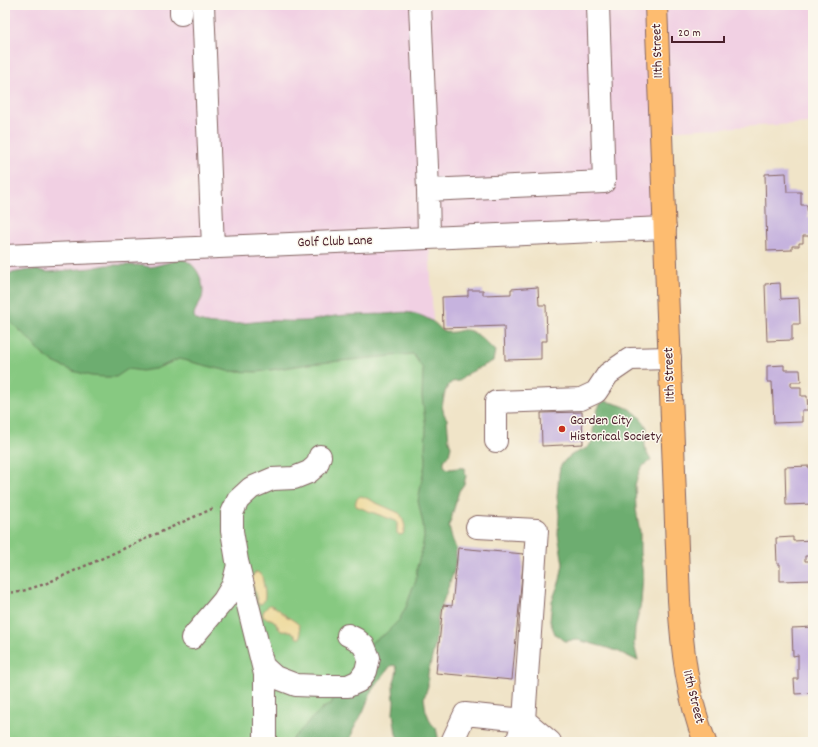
<svg xmlns="http://www.w3.org/2000/svg" width="818" height="747" font-family="Dekko,sans-serif">
<rect width="100%" height="100%" fill="#fbf7ec"/>
<filter id="ink" filterUnits="userSpaceOnUse"><feTurbulence type="fractalNoise" baseFrequency=".025" numOctaves="2"/><feDisplacementMap in="SourceGraphic" scale="8" xChannelSelector="R" yChannelSelector="G"/><feConvolveMatrix kernelMatrix="1 2 1 2 8 2 1 2 1" color-interpolation-filters="sRGB"/></filter>
<filter id="wash" filterUnits="userSpaceOnUse"><feTurbulence type="fractalNoise" baseFrequency=".012" numOctaves="4" result="noise"/><feDisplacementMap in="SourceGraphic" scale="16" xChannelSelector="R" yChannelSelector="G"/><feGaussianBlur stdDeviation="0.9" result="paint"/><feColorMatrix in="noise" values="0 0 0 0 0 0 0 0 0 0 0 0 0 0 0 0 0 1.4 0 .05"/><feComposite in="paint" operator="in"/></filter>
<g filter="url(#wash)">
<rect width="100%" height="100%" fill="#f0e4c8"/>
<!-- built -->
<path fill="#f1d0e3" d="M 5,5 L 813,5 L 813,123 L 661,131 L 664,230 L 429,238 L 433,322 L 183,327 L 5,275 Z"/>
<!-- green -->
<path fill="#87c981" stroke="#687456" d="M 5,275 L 183,327 L 433,322 L 433,597 L 337,742 L 5,742 Z"/>
<!-- forest -->
<path fill="#6dad6f" stroke="#5c664d" d="M 182,259 C 197,263 206,284 202,298 C 200,303 194,311 194,315 C 194,319 199,321 202,322 C 221,327 243,323 263,321 C 277,320 291,322 305,321 C 315,321 325,317 335,316 C 351,314 368,315 384,314 C 393,314 402,311 411,313 C 418,314 428,318 433,322 C 438,325 440,330 445,331 C 451,334 457,331 463,330 C 476,329 486,343 495,351 L 493,361 L 469,373 L 459,381 L 452,382 L 448,386 L 445,392 L 442,406 L 444,414 L 447,419 L 449,441 L 451,446 L 449,454 L 444,461 L 444,466 L 448,469 C 454,469 459,467 464,468 L 466,476 L 464,484 L 459,491 L 449,526 L 452,538 L 456,549 L 456,559 L 454,571 L 439,613 L 437,623 L 437,630 L 435,645 L 428,674 L 428,686 L 424,698 L 426,711 L 431,723 L 436,728 L 438,737 L 437,742 L 400,742 L 396,734 L 393,713 L 394,702 L 393,687 L 397,670 L 396,666 C 393,665 391,665 389,668 L 372,690 L 363,712 L 353,730 L 350,742 L 289,742 L 303,728 L 312,718 L 323,708 L 331,704 L 335,694 L 353,671 L 357,660 L 373,641 L 385,634 L 399,620 L 407,605 L 412,589 L 416,581 L 417,567 L 422,549 L 424,537 L 423,524 L 418,501 L 423,474 L 426,459 L 425,448 L 426,429 L 422,397 L 423,369 L 413,354 L 309,364 L 258,372 L 228,371 L 179,359 L 155,369 L 142,371 L 128,369 L 116,377 L 105,377 L 91,376 L 73,371 L 53,362 L 42,354 L 27,337 L 5,317 L 5,274 L 30,270 L 39,270 L 48,272 L 91,268 L 107,265 L 138,265 L 151,267 Z
M 605,401 C 625,406 637,409 647,428 C 644,441 643,449 651,460 L 644,465 L 640,470 L 635,485 L 636,509 L 640,532 L 640,554 L 643,575 L 641,603 L 635,629 L 634,644 L 638,661 L 617,651 L 604,647 L 578,640 L 564,641 L 555,634 L 550,621 L 552,601 L 560,580 L 563,564 L 558,534 L 559,515 L 557,497 L 559,473 L 560,467 L 565,460 L 573,454 L 587,448 L 592,442 L 594,437 L 593,431 L 597,411 L 600,404 Z"/>
<!-- sand -->
<path fill="#eeda9e" stroke="#9c7c64" d="M 361,496 L 371,500 L 374,502 L 399,513 L 401,515 L 404,523 L 405,527 L 403,534 L 400,535 L 397,533 L 397,522 L 396,521 L 366,510 L 356,506 C 355,502 356,498 361,496 Z
M 257,572 L 262,576 C 263,584 270,605 258,604 L 251,578 L 255,573 Z
M 269,605 C 270,605 271,605 272,606 C 277,607 282,613 286,616 C 291,619 295,621 299,625 L 301,637 L 300,638 L 297,638 C 290,628 291,632 281,631 C 278,628 276,622 273,620 C 269,618 267,619 263,617 L 263,612 Z"/>
<g id="blocks">
<!-- building -->
<path fill="#c6b3de" d="M 786,173 L 787,192 L 801,192 L 801,205 L 807,205 L 808,217 L 813,217 L 813,236 L 803,236 L 803,243 L 799,243 L 799,246 L 792,246 L 792,250 L 767,251 L 765,174 Z
M 780,283 L 781,299 L 799,298 L 800,324 L 792,324 L 792,340 L 767,341 L 765,284 Z
M 538,287 L 539,305 L 546,305 L 547,341 L 541,341 L 541,359 L 505,360 L 504,326 L 443,328 L 442,297 L 468,296 L 468,290 L 483,290 L 483,295 L 511,294 L 511,289 Z
M 784,365 L 784,370 L 800,370 L 801,382 L 791,382 L 791,387 L 801,387 L 801,396 L 807,396 L 808,410 L 802,410 L 802,422 L 774,423 L 772,382 L 767,382 L 767,366 Z
M 582,412 L 583,444 L 542,446 L 541,413 Z
M 809,466 L 809,468 L 813,468 L 813,504 L 786,505 L 785,467 Z
M 793,537 L 793,541 L 813,540 L 813,556 L 805,556 L 805,561 L 813,561 L 813,580 L 780,581 L 780,564 L 777,564 L 776,538 Z
M 458,548 L 524,554 L 512,680 L 436,673 L 443,605 L 452,606 Z
M 813,627 L 813,693 L 795,694 L 794,679 L 798,679 L 798,655 L 793,656 L 792,628 Z"/>
</g>
</g>
<g filter="url(#ink)">
<use href="#blocks" fill-opacity="0" stroke="#846462" stroke-width="1"/>
<g fill="none" stroke-linecap="round" stroke-linejoin="round">
<!-- minor casing -->
<g stroke="#846462" stroke-width="24">
<path id="minor" d="M 181,5 L 181,14
M 203,5 L 213,247
M 420,5 L 428,190 L 429,238
M 428,190 L 604,182 L 598,5
M 5,256 L 665,228
M 496,441 L 496,402 L 581,399 L 596,392 L 608,374 L 630,359 L 670,358
M 477,527 L 537,530 L 524,720 L 517,742
M 192,638 L 224,600 L 233,585 L 238,565
M 263,666 L 275,677 L 296,685 L 321,686 L 348,686 L 359,681 L 366,671 L 369,658 L 364,646 L 356,639 L 348,635
M 265,742 L 265,674 L 237,561 L 232,531 L 232,513 L 238,500 L 251,488 L 272,479 L 294,478 L 309,472 L 317,465 L 320,456
M 452,742 L 465,714 L 524,720 L 550,742"/>
</g>
<!-- major casing -->
<g stroke="#846462" stroke-width="24">
<path id="major" d="M 656,5 L 679,600 C 682,648 687,697 705,742"/>
</g>
<!-- path -->
<path stroke="#846462" stroke-width="2.5" stroke-dasharray="3 3" stroke-linecap="butt" d="M 5,593 L 19,592 L 45,584 L 214,508"/>
<!-- minor -->
<use href="#minor" stroke="#fff" stroke-width="22"/>
<!-- major -->
<use href="#major" stroke="#fdbc70" stroke-width="22"/>
</g>
</g>
<!-- markers -->
<circle fill="#c8321e" stroke="#fbf7ec" stroke-width="1.5" cx="562" cy="429" r="4"/>
<g text-anchor="middle" dominant-baseline="central" stroke-width="3" stroke-linejoin="round" paint-order="stroke">
<!-- street labels -->
<g font-size="14" fill="#4a1f2b" stroke="#fbf7ec">
<text transform="translate(658 51) rotate(-92)">11th Street</text>
<text transform="translate(335 242) rotate(-2)">Golf Club Lane</text>
<text transform="translate(670 375) rotate(-92)">11th Street</text>
<text transform="translate(693 697) rotate(76)">11th Street</text>
</g>
<!-- poi labels -->
<g font-size="14" fill="#4a1f2b" stroke="#fbf7ec" text-anchor="start">
<text x="570" y="421">Garden City<tspan x="570" dy="16">Historical Society</tspan></text>
</g>
</g>
<!-- margin -->
<rect width="818" height="747" fill="none" stroke="#fbf7ec" stroke-width="20"/>
<!-- scale -->
<path d="M672 36v6h52v-6" fill="none" stroke="#4a1f2b" stroke-width="2"/>
<text x="678" y="36" font-size="12" fill="#4a1f2b" stroke="#fbf7ec" stroke-width="3" paint-order="stroke">20 m</text>
</svg>
